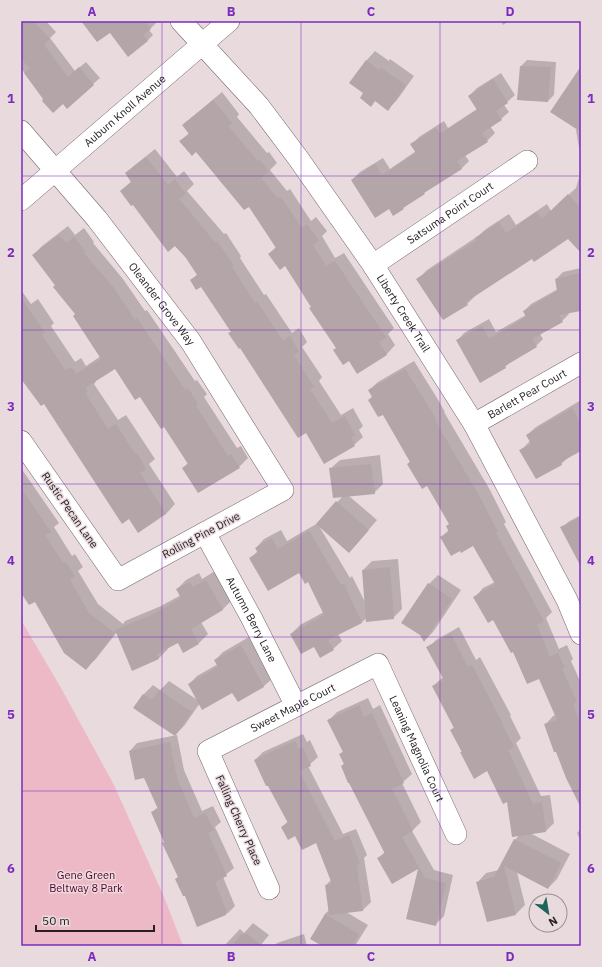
<svg xmlns="http://www.w3.org/2000/svg" width="602" height="967" font-family="'IBM Plex Sans',sans-serif">
<rect width="100%" height="100%" fill="#e9dade"/>
<!-- green -->
<path fill="#edb9c6" d="M 21,620 L 61,688 L 114,785 L 164,897 L 183,946 L 21,946 Z"/>
<!-- shadow -->
<path fill="#0003" d="M 21,21 L 46,21 L 56,32 L 50,38 L 75,71 L 86,62 L 100,78 L 67,107 L 63,102 L 44,99 L 21,68 Z
M 82,21 L 156,21 L 157,22 L 149,30 L 153,35 L 147,41 L 110,31 Z
M 501,21 L 509,21 L 503,25 Z
M 375,51 L 389,61 L 390,59 L 414,76 L 397,100 L 388,109 L 376,100 L 371,105 L 365,93 L 366,61 Z
M 527,60 L 556,62 L 554,95 L 548,101 L 518,100 L 521,66 Z
M 501,73 L 515,95 L 504,105 L 509,112 L 501,119 L 490,126 L 495,133 L 487,141 L 465,155 L 469,161 L 462,168 L 428,190 L 393,215 L 389,208 L 352,180 L 360,172 L 383,158 L 390,169 L 416,151 L 412,144 L 419,137 L 444,121 L 448,128 L 477,109 L 469,96 L 477,88 Z
M 222,92 L 239,114 L 237,117 L 267,153 L 269,152 L 277,163 L 270,170 L 287,191 L 290,189 L 311,221 L 316,217 L 327,231 L 322,236 L 335,258 L 344,253 L 394,328 L 388,334 L 395,345 L 387,354 L 357,372 L 349,360 L 337,347 L 286,265 L 269,254 L 276,247 L 249,205 L 196,151 L 181,141 L 189,133 L 183,125 Z
M 581,125 L 581,159 L 576,130 Z
M 155,149 L 177,177 L 184,171 L 194,184 L 187,191 L 224,234 L 226,233 L 241,256 L 240,258 L 264,295 L 266,294 L 292,333 L 299,328 L 307,342 L 302,347 L 322,377 L 319,381 L 341,415 L 353,408 L 363,426 L 359,430 L 363,437 L 354,445 L 307,431 L 229,333 L 232,331 L 202,285 L 191,281 L 198,274 L 187,258 L 121,191 L 132,181 L 126,173 L 135,165 Z
M 581,171 L 581,240 L 568,238 L 532,258 L 476,295 L 467,304 L 418,279 L 427,270 L 478,236 L 486,229 L 509,214 L 516,225 L 547,204 L 551,211 L 576,188 Z
M 68,226 L 75,235 L 84,228 L 94,242 L 93,243 L 123,279 L 145,311 L 147,310 L 195,381 L 197,380 L 207,394 L 204,397 L 237,448 L 241,446 L 248,458 L 239,467 L 183,468 L 188,463 L 164,425 L 140,395 L 115,368 L 95,381 L 96,382 L 94,384 L 118,420 L 126,415 L 155,459 L 149,464 L 175,504 L 166,514 L 129,518 L 45,403 L 21,376 L 21,290 L 31,304 L 38,299 L 54,323 L 51,326 L 75,362 L 81,358 L 86,366 L 101,356 L 76,314 L 33,255 L 42,246 Z
M 581,268 L 581,310 L 568,312 L 569,314 L 562,321 L 540,334 L 543,339 L 536,346 L 511,361 L 505,367 L 457,341 L 464,333 L 489,319 L 496,332 L 526,315 L 524,311 L 531,304 L 558,289 L 556,279 L 563,272 Z
M 414,361 L 437,398 L 445,412 L 444,412 L 490,490 L 506,522 L 504,524 L 552,612 L 546,618 L 559,649 L 567,645 L 573,659 L 571,661 L 581,683 L 581,806 L 545,725 L 553,716 L 556,715 L 540,678 L 513,650 L 494,619 L 475,597 L 483,588 L 495,582 L 474,544 L 441,537 L 449,530 L 450,524 L 428,485 L 408,464 L 411,461 L 383,413 L 369,400 L 373,396 L 369,390 L 378,382 Z
M 581,400 L 581,449 L 569,457 L 561,464 L 521,450 L 530,441 L 527,435 L 536,427 Z
M 380,455 L 383,484 L 374,493 L 349,496 L 377,520 L 358,542 L 319,526 L 350,578 L 352,576 L 366,604 L 363,570 L 372,561 L 398,559 L 402,609 L 393,618 L 367,618 L 362,622 L 338,634 L 342,641 L 333,649 L 291,634 L 300,625 L 324,612 L 309,580 L 299,572 L 250,558 L 258,551 L 256,548 L 264,539 L 281,530 L 287,541 L 318,523 L 342,497 L 330,469 L 340,460 Z
M 21,468 L 59,523 L 54,527 L 72,556 L 75,554 L 83,567 L 78,571 L 98,604 L 123,624 L 125,621 L 161,606 L 181,595 L 177,589 L 186,580 L 199,573 L 202,579 L 215,571 L 232,600 L 223,609 L 201,622 L 208,634 L 199,643 L 184,651 L 178,642 L 167,648 L 168,649 L 159,658 L 133,669 L 117,632 L 95,660 L 86,668 L 35,600 L 21,590 Z
M 581,515 L 581,550 L 562,528 L 568,522 Z
M 438,575 L 461,590 L 433,632 L 424,641 L 429,584 Z
M 459,627 L 476,660 L 480,657 L 511,715 L 510,716 L 521,738 L 516,743 L 541,796 L 550,795 L 554,823 L 546,831 L 530,833 L 570,854 L 557,879 L 548,888 L 517,872 L 525,905 L 516,914 L 488,921 L 477,883 L 486,873 L 499,870 L 515,840 L 520,834 L 508,800 L 488,770 L 474,777 L 451,730 L 454,727 L 433,686 L 443,677 L 428,648 L 436,640 Z
M 249,637 L 272,679 L 264,686 L 238,701 L 233,691 L 200,703 L 184,726 L 175,735 L 135,708 L 144,694 L 153,685 L 160,690 L 169,681 L 199,701 L 189,684 L 197,676 L 218,664 L 215,660 L 223,652 Z
M 368,698 L 373,709 L 380,705 L 412,774 L 402,783 L 421,822 L 412,831 L 434,870 L 453,875 L 444,916 L 435,925 L 407,918 L 419,867 L 392,883 L 378,858 L 385,852 L 342,766 L 345,763 L 341,754 L 343,751 L 329,720 L 337,712 Z
M 303,734 L 307,742 L 310,740 L 318,757 L 308,766 L 343,834 L 356,829 L 367,855 L 364,858 L 371,902 L 363,910 L 346,912 L 368,925 L 355,946 L 324,946 L 325,914 L 329,910 L 326,885 L 331,880 L 316,841 L 295,834 L 282,827 L 288,821 L 255,760 L 263,752 Z
M 177,735 L 184,770 L 202,811 L 213,806 L 221,822 L 215,827 L 234,868 L 223,877 L 235,906 L 228,913 L 198,926 L 152,812 L 158,807 L 145,777 L 130,751 L 137,743 Z
M 581,829 L 581,842 L 577,833 Z
M 253,923 L 269,935 L 260,946 L 224,946 L 240,929 L 244,933 Z
M 304,934 L 307,946 L 274,946 L 277,943 Z"/>
<!-- building -->
<path fill="#b3a5a8" d="M 21,21 L 33,21 L 50,39 L 44,45 L 68,77 L 79,67 L 94,85 L 67,109 L 63,104 L 53,113 L 42,101 L 43,99 L 24,73 L 30,68 L 21,59 Z
M 81,21 L 145,21 L 151,29 L 143,35 L 148,41 L 128,57 L 110,33 L 97,42 Z
M 366,60 L 379,70 L 381,68 L 406,85 L 388,111 L 375,101 L 371,107 L 360,98 L 363,93 L 349,83 Z
M 520,66 L 551,67 L 548,102 L 517,100 Z
M 581,66 L 581,132 L 550,112 Z
M 493,79 L 508,103 L 496,111 L 502,120 L 482,133 L 488,142 L 457,161 L 462,169 L 424,193 L 425,194 L 403,208 L 404,209 L 393,216 L 389,209 L 375,218 L 351,180 L 375,164 L 382,175 L 416,153 L 410,144 L 436,128 L 440,134 L 477,110 L 468,96 Z
M 213,100 L 232,123 L 228,126 L 258,161 L 260,160 L 269,172 L 261,178 L 278,199 L 281,197 L 302,228 L 307,224 L 319,241 L 313,245 L 326,266 L 335,261 L 386,337 L 379,342 L 387,355 L 357,374 L 349,361 L 343,365 L 333,350 L 336,348 L 309,308 L 311,307 L 285,266 L 280,270 L 268,254 L 276,248 L 249,207 L 244,210 L 196,152 L 192,156 L 179,141 L 189,134 L 182,125 Z
M 146,157 L 168,185 L 175,179 L 186,194 L 179,199 L 215,242 L 217,241 L 234,265 L 232,267 L 255,303 L 257,301 L 283,341 L 290,336 L 299,352 L 294,355 L 314,387 L 310,389 L 332,423 L 345,416 L 355,435 L 351,438 L 355,446 L 324,464 L 306,433 L 298,438 L 240,348 L 239,349 L 228,333 L 231,332 L 201,287 L 196,290 L 190,280 L 197,275 L 186,258 L 175,246 L 168,252 L 133,205 L 131,206 L 120,191 L 131,182 L 125,173 Z
M 568,194 L 581,208 L 581,253 L 568,239 L 534,262 L 532,259 L 466,302 L 468,305 L 443,320 L 416,279 L 477,240 L 475,238 L 499,222 L 506,233 L 537,212 L 542,219 Z
M 59,235 L 66,243 L 74,237 L 86,252 L 84,253 L 114,288 L 135,320 L 137,318 L 185,390 L 188,388 L 198,404 L 196,406 L 228,456 L 231,454 L 240,468 L 198,493 L 182,468 L 188,464 L 164,427 L 161,429 L 140,397 L 135,400 L 115,369 L 85,388 L 88,392 L 85,393 L 108,429 L 116,424 L 135,454 L 137,453 L 146,469 L 140,473 L 166,514 L 138,533 L 129,519 L 122,524 L 44,404 L 41,406 L 21,379 L 21,297 L 45,333 L 42,335 L 65,370 L 71,367 L 76,374 L 101,359 L 73,316 L 75,314 L 53,287 L 55,285 L 32,255 Z
M 581,273 L 581,311 L 559,315 L 563,322 L 532,339 L 537,347 L 505,366 L 506,368 L 480,383 L 456,340 L 482,326 L 489,339 L 526,317 L 523,311 L 557,291 L 555,279 Z
M 405,369 L 429,407 L 437,421 L 436,422 L 481,499 L 498,532 L 496,533 L 544,621 L 537,625 L 550,657 L 558,653 L 565,668 L 562,669 L 577,702 L 573,704 L 581,726 L 581,808 L 566,778 L 556,752 L 554,752 L 544,724 L 557,720 L 539,679 L 527,684 L 513,652 L 511,653 L 493,620 L 488,623 L 473,597 L 495,584 L 473,546 L 461,553 L 460,551 L 451,556 L 440,537 L 449,532 L 446,526 L 449,524 L 427,486 L 422,489 L 407,464 L 410,462 L 383,415 L 378,417 L 368,400 L 372,397 L 368,390 Z
M 572,408 L 581,423 L 581,451 L 561,462 L 562,465 L 536,479 L 519,450 L 531,444 L 526,435 Z
M 371,464 L 375,494 L 333,498 L 329,468 Z
M 21,488 L 51,532 L 45,535 L 63,563 L 66,562 L 75,576 L 70,580 L 89,613 L 115,633 L 86,670 L 64,653 L 35,602 L 29,605 L 21,593 Z
M 336,501 L 369,530 L 349,553 L 316,524 Z
M 581,517 L 581,567 L 560,527 Z
M 309,531 L 341,585 L 344,584 L 362,623 L 328,640 L 334,650 L 320,658 L 314,647 L 301,654 L 290,634 L 324,615 L 308,582 L 305,584 L 299,573 L 268,591 L 249,558 L 258,553 L 255,548 L 272,538 L 278,549 Z
M 390,567 L 394,619 L 366,622 L 362,570 Z
M 206,580 L 223,610 L 191,629 L 199,644 L 183,653 L 178,643 L 157,654 L 159,659 L 132,671 L 115,630 L 151,615 L 181,598 L 176,589 L 190,582 L 193,587 Z
M 428,583 L 452,599 L 424,642 L 420,635 L 401,623 Z
M 451,634 L 468,667 L 472,665 L 503,724 L 502,724 L 514,747 L 508,750 L 533,804 L 542,802 L 546,832 L 512,837 L 507,802 L 503,804 L 487,771 L 474,779 L 460,752 L 462,752 L 450,730 L 454,728 L 432,686 L 444,680 L 426,647 Z
M 241,645 L 264,687 L 238,702 L 232,693 L 202,710 L 188,684 L 218,667 L 214,660 Z
M 159,690 L 192,712 L 175,736 L 133,708 L 143,694 L 152,700 Z
M 359,705 L 364,717 L 372,713 L 404,783 L 392,789 L 413,831 L 402,837 L 425,878 L 446,883 L 436,926 L 406,919 L 418,869 L 392,884 L 377,858 L 385,854 L 349,783 L 348,783 L 341,766 L 344,764 L 339,754 L 343,752 L 327,720 Z
M 295,741 L 299,749 L 303,747 L 311,766 L 299,771 L 335,841 L 349,835 L 360,864 L 357,865 L 363,911 L 329,915 L 325,885 L 332,884 L 316,843 L 302,850 L 295,836 L 288,840 L 281,827 L 288,823 L 268,786 L 266,786 L 254,760 Z
M 170,742 L 177,778 L 194,818 L 205,813 L 214,830 L 208,833 L 227,876 L 215,882 L 226,910 L 226,915 L 197,927 L 185,896 L 183,896 L 175,879 L 178,877 L 162,843 L 164,842 L 151,812 L 158,809 L 144,778 L 135,780 L 129,751 Z
M 514,839 L 561,863 L 548,889 L 504,866 L 516,915 L 487,922 L 476,882 L 494,877 Z
M 325,914 L 359,934 L 352,946 L 322,946 L 310,939 Z
M 242,934 L 247,934 L 262,946 L 232,946 Z"/>
<g fill="none" stroke-linecap="round" stroke-linejoin="round">
<!-- minor casing -->
<g stroke="#74676a" stroke-width="22">
<g id="minor">
<path id="s1" d="M 181,21 L 259,106 L 298,158 L 373,265 L 474,424 L 567,600 L 581,634"/>
<path id="s2" d="M 21,131 L 97,219 L 191,342 L 283,490 L 118,580 L 21,441"/>
<path id="s3" d="M 21,200 L 229,21"/>
<path id="s4" d="M 373,265 L 527,161"/>
<path id="s5" d="M 474,424 L 581,363"/>
<path id="s6" d="M 205,533 L 252,619 L 296,706"/>
<path id="s7" d="M 269,889 L 208,751 L 378,664 L 456,834"/>
</g>
</g>
<!-- minor -->
<use href="#minor" stroke="#fff" stroke-width="21"/>
</g>
<!-- grid -->
<path fill="none" stroke="#7b2cbf" stroke-width="1" stroke-opacity="0.55" d="M 162,21 L 162,946M 301,21 L 301,946M 440,21 L 440,946M 21,176 L 581,176M 21,330 L 581,330M 21,484 L 581,484M 21,637 L 581,637M 21,791 L 581,791"/>
<g text-anchor="middle" dominant-baseline="central" stroke-width="3" stroke-linejoin="round" paint-order="stroke">
<!-- street labels -->
<g font-size="11" fill="#262021" stroke="#e9dade">
<text stroke="none"><textPath href="#s3" startOffset="137">Auburn Knoll Avenue</textPath></text>
<text stroke="none"><textPath href="#s4" startOffset="93">Satsuma Point Court</textPath></text>
<text stroke="none"><textPath href="#s2" startOffset="223">Oleander Grove Way</textPath></text>
<text stroke="none"><textPath href="#s1" startOffset="368">Liberty Creek Trail</textPath></text>
<text stroke="none"><textPath href="#s5" startOffset="61">Barlett Pear Court</textPath></text>
<text transform="translate(70 510) rotate(55)">Rustic Pecan Lane</text>
<text transform="translate(201 535) rotate(-28)">Rolling Pine Drive</text>
<text stroke="none"><textPath href="#s6" startOffset="98">Autumn Berry Lane</textPath></text>
<text stroke="none"><textPath href="#s7" startOffset="246">Sweet Maple Court</textPath></text>
<text stroke="none"><textPath href="#s7" startOffset="435">Leaning Magnolia Court</textPath></text>
<text transform="translate(239 820) rotate(66)">Falling Cherry Place</text>
</g>
<!-- park labels -->
<g font-size="11" fill="#5d002a" stroke="#e9dade">
<text x="86" y="875">Gene Green<tspan x="86" dy="13">Beltway 8 Park</tspan></text>
</g>
</g>
<!-- border -->
<rect width="602" height="967" fill="none" stroke="#e9dade" stroke-width="44"/>
<!-- north arrow -->
<g transform="translate(548 913) rotate(149)"><circle r="19" fill="#e9dade" stroke="#9b9092"/>
<path d="M0-3L7 15L0 10L-7 15Z" fill="#1b655b"/>
<text y="-6" font-size="11" font-weight="bold" text-anchor="middle" fill="#262021">N</text>
</g>
<!-- scale -->
<path d="M36 925v6h118v-6" fill="none" stroke="#262021" stroke-width="2"/>
<text x="42" y="925" font-size="12" fill="#262021" stroke="#e9dade" stroke-width="3" paint-order="stroke">50 m</text>
<rect x="22" y="22" width="558" height="923" fill="none" stroke="#7b2cbf" stroke-width="1.5"/>
<g font-size="13" text-anchor="middle" font-weight="bold" fill="#7b2cbf">
<text x="92" y="16">A</text>
<text x="231" y="16">B</text>
<text x="371" y="16">C</text>
<text x="510" y="16">D</text>
<text x="11" y="103">1</text>
<text x="591" y="103">1</text>
<text x="11" y="257">2</text>
<text x="591" y="257">2</text>
<text x="11" y="411">3</text>
<text x="591" y="411">3</text>
<text x="11" y="565">4</text>
<text x="591" y="565">4</text>
<text x="11" y="719">5</text>
<text x="591" y="719">5</text>
<text x="11" y="873">6</text>
<text x="591" y="873">6</text>
<text x="92" y="961">A</text>
<text x="231" y="961">B</text>
<text x="371" y="961">C</text>
<text x="510" y="961">D</text>
</g>
</svg>
